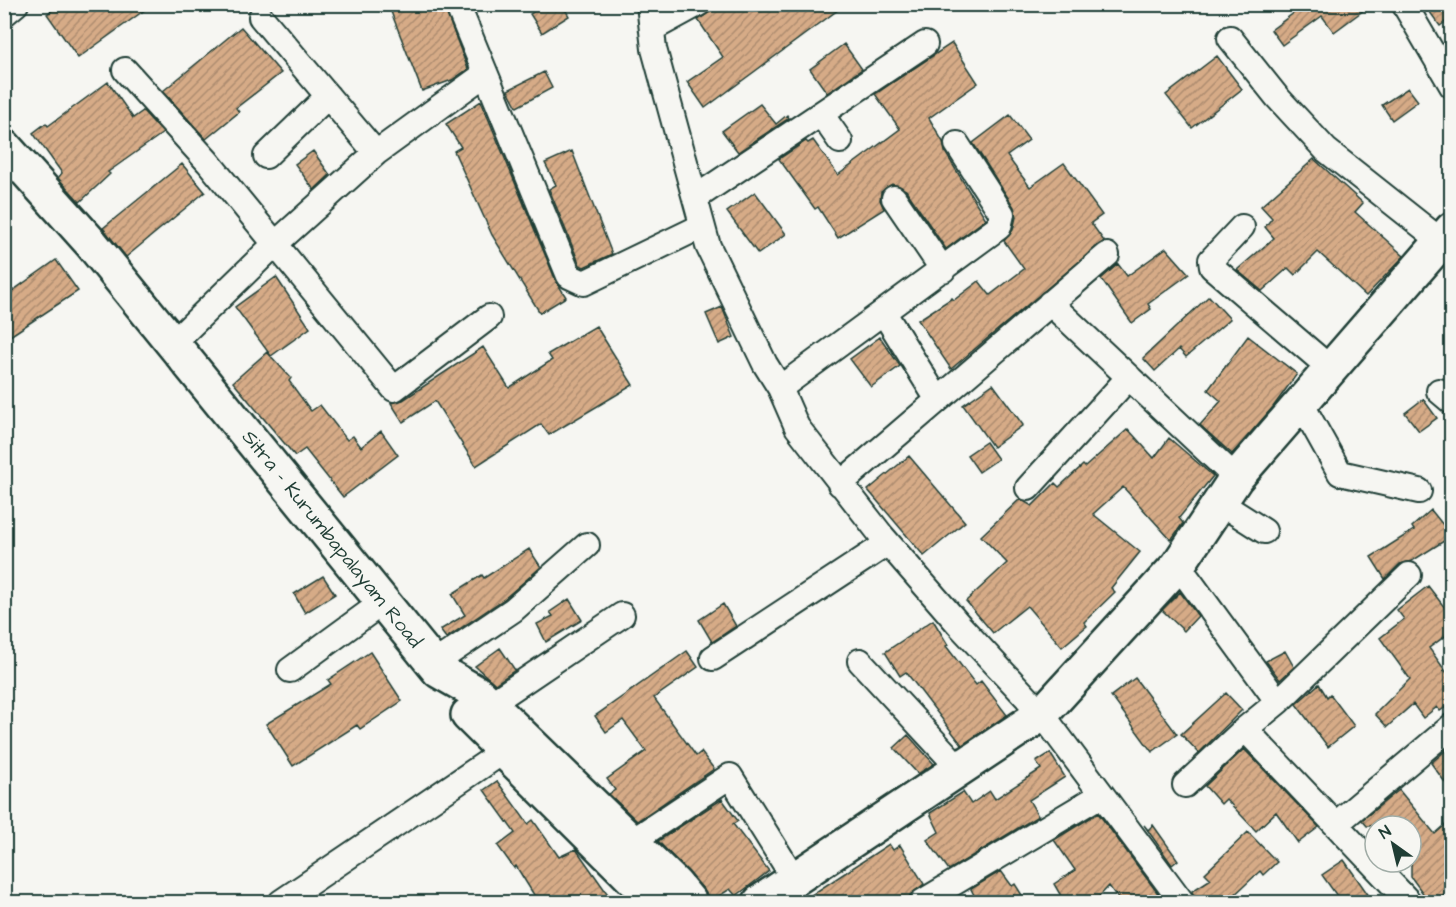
<svg xmlns="http://www.w3.org/2000/svg" width="1456" height="907" font-family="'Architects Daughter',sans-serif">
<defs>
<pattern id="building-hatch" width="6" height="6" patternUnits="userSpaceOnUse" patternTransform="scale(1.5)"><rect width="6" height="6" fill="#d6ab87"/><path d="M-1 1l2-2M0 6l6-6M5 7l2-2" fill="none" stroke="#ad8c6f"/></pattern>
</defs>
<rect width="100%" height="100%" fill="#f6f6f2"/>
<filter id="ink" filterUnits="userSpaceOnUse"><feTurbulence type="fractalNoise" baseFrequency=".0167" numOctaves="2"/><feDisplacementMap in="SourceGraphic" scale="12" xChannelSelector="R" yChannelSelector="G"/><feConvolveMatrix kernelMatrix="1 2 1 2 8 2 1 2 1" color-interpolation-filters="sRGB"/></filter>
<g filter="url(#ink)">
<!-- building -->
<path fill="url(#building-hatch)" stroke="#1f3d34" stroke-width="1.5" d="M 60,4 L 153,4 L 78,58 L 47,14 Z
M 388,4 L 443,4 L 468,69 L 452,80 L 422,91 Z
M 546,4 L 562,4 L 569,16 L 542,33 L 530,14 Z
M 712,4 L 846,4 L 705,108 L 687,82 L 723,57 L 698,20 L 710,12 Z
M 1306,4 L 1372,4 L 1334,32 L 1322,16 L 1282,45 L 1271,30 Z
M 1424,4 L 1452,4 L 1452,17 L 1440,26 Z
M 241,27 L 281,73 L 236,108 L 239,112 L 206,139 L 163,91 Z
M 952,43 L 978,83 L 929,118 L 943,142 L 945,152 L 986,219 L 946,249 L 906,190 L 892,184 L 881,192 L 880,200 L 884,209 L 838,238 L 818,207 L 815,209 L 779,159 L 806,141 L 808,143 L 813,140 L 838,175 L 900,129 L 875,94 Z
M 844,44 L 862,69 L 827,93 L 810,69 Z
M 1217,56 L 1242,89 L 1192,128 L 1166,95 Z
M 544,72 L 552,88 L 517,107 L 508,90 Z
M 108,82 L 133,118 L 143,111 L 163,133 L 108,172 L 110,174 L 80,202 L 58,178 L 62,173 L 33,133 L 46,123 L 48,126 Z
M 1408,88 L 1418,101 L 1392,120 L 1382,105 Z
M 481,101 L 556,281 L 566,297 L 540,313 L 492,235 L 454,151 L 461,147 L 446,124 Z
M 760,104 L 776,124 L 787,115 L 789,118 L 738,152 L 722,131 Z
M 1010,115 L 1029,140 L 1007,156 L 1030,187 L 1064,163 L 1102,215 L 1091,223 L 1104,241 L 951,369 L 918,320 L 952,298 L 954,300 L 979,281 L 990,295 L 1024,269 L 1004,241 L 1013,230 L 1016,217 L 1014,207 L 973,143 Z
M 313,151 L 330,175 L 314,190 L 295,164 Z
M 572,151 L 612,254 L 584,267 L 580,265 L 549,189 L 556,185 L 545,163 Z
M 1314,159 L 1363,203 L 1355,212 L 1404,256 L 1366,296 L 1318,252 L 1295,275 L 1288,268 L 1262,291 L 1237,270 L 1274,238 L 1265,227 L 1272,218 L 1261,206 Z
M 182,164 L 205,192 L 126,257 L 103,228 Z
M 755,192 L 786,234 L 758,254 L 727,212 Z
M 1166,248 L 1189,274 L 1148,304 L 1151,309 L 1132,323 L 1101,279 L 1118,264 L 1127,276 Z
M 56,260 L 78,291 L 4,340 L 4,297 Z
M 276,277 L 310,328 L 271,356 L 235,307 Z
M 1209,296 L 1230,319 L 1186,357 L 1179,349 L 1155,371 L 1143,358 Z
M 722,307 L 734,337 L 719,344 L 706,314 Z
M 596,326 L 633,385 L 549,435 L 541,424 L 476,466 L 435,401 L 403,422 L 391,403 L 403,400 L 483,347 L 509,388 L 552,360 L 548,354 Z
M 1248,336 L 1297,374 L 1273,407 L 1232,454 L 1200,425 L 1221,401 L 1208,390 Z
M 880,337 L 900,366 L 871,387 L 850,359 Z
M 267,352 L 291,378 L 289,381 L 311,411 L 320,405 L 347,440 L 353,436 L 361,447 L 381,431 L 398,455 L 343,497 L 305,449 L 295,456 L 233,382 Z
M 993,384 L 1023,425 L 993,447 L 963,405 Z
M 1423,399 L 1437,418 L 1419,431 L 1405,413 Z
M 1128,429 L 1154,458 L 1169,438 L 1213,476 L 1179,518 L 1183,523 L 1171,540 L 1123,487 L 1093,514 L 1140,552 L 1111,588 L 1115,592 L 1084,622 L 1087,626 L 1062,647 L 1027,606 L 993,633 L 966,601 L 1007,563 L 981,536 L 1020,499 L 1032,506 L 1055,483 L 1059,487 L 1083,465 L 1085,467 Z
M 986,442 L 998,459 L 979,472 L 967,455 Z
M 909,456 L 965,522 L 924,556 L 868,490 Z
M 1431,510 L 1452,536 L 1412,561 L 1400,564 L 1385,579 L 1371,557 L 1414,530 L 1412,527 Z
M 529,549 L 541,567 L 504,599 L 446,638 L 440,630 L 465,615 L 452,594 L 482,575 L 484,578 Z
M 323,576 L 335,594 L 305,613 L 294,594 Z
M 1428,586 L 1452,617 L 1452,631 L 1429,648 L 1452,680 L 1452,703 L 1440,711 L 1437,707 L 1423,718 L 1413,704 L 1387,727 L 1375,714 L 1410,679 L 1380,638 L 1404,619 L 1397,610 Z
M 1180,592 L 1198,616 L 1184,631 L 1162,610 Z
M 569,599 L 582,620 L 546,642 L 537,624 L 553,616 L 550,612 Z
M 723,604 L 736,626 L 712,642 L 699,620 Z
M 933,620 L 948,645 L 946,646 L 976,685 L 981,681 L 1007,715 L 962,745 L 906,672 L 900,676 L 885,652 Z
M 500,648 L 515,670 L 495,684 L 475,666 Z
M 687,651 L 698,667 L 654,698 L 696,756 L 701,752 L 714,769 L 637,821 L 609,794 L 615,790 L 607,779 L 646,751 L 623,720 L 606,732 L 595,716 Z
M 1285,651 L 1294,667 L 1280,680 L 1266,661 Z
M 370,652 L 402,701 L 360,729 L 357,725 L 293,766 L 266,724 L 331,684 L 328,680 Z
M 1135,678 L 1177,734 L 1152,752 L 1111,696 Z
M 1319,684 L 1327,697 L 1330,694 L 1354,726 L 1328,747 L 1296,704 Z
M 1226,693 L 1242,710 L 1199,753 L 1181,734 Z
M 908,735 L 934,764 L 918,774 L 894,748 Z
M 1452,745 L 1452,792 L 1431,763 Z
M 1244,749 L 1319,827 L 1298,843 L 1276,812 L 1256,831 L 1226,799 L 1221,804 L 1205,786 Z
M 1050,753 L 1065,777 L 1029,800 L 1038,816 L 949,870 L 927,840 L 939,832 L 930,813 L 963,792 L 971,804 L 990,791 L 995,799 L 1041,769 L 1036,762 Z
M 497,781 L 528,824 L 533,820 L 559,857 L 576,849 L 614,903 L 539,903 L 516,866 L 514,868 L 498,846 L 515,833 L 484,790 Z
M 1399,790 L 1435,834 L 1452,819 L 1452,889 L 1433,903 L 1430,903 L 1411,877 L 1411,826 L 1367,826 L 1362,820 Z
M 722,799 L 738,821 L 733,824 L 769,871 L 736,896 L 730,889 L 708,903 L 704,890 L 658,841 Z
M 1098,813 L 1165,903 L 1121,903 L 1109,886 L 1093,903 L 1065,903 L 1054,884 L 1075,870 L 1054,840 Z
M 1144,825 L 1148,830 L 1153,825 L 1178,860 L 1172,865 Z
M 1248,832 L 1277,862 L 1263,875 L 1260,871 L 1230,899 L 1229,897 L 1220,903 L 1196,903 L 1192,891 L 1211,879 L 1205,873 Z
M 889,844 L 893,850 L 900,845 L 924,884 L 910,895 L 908,903 L 799,903 Z
M 1344,860 L 1374,903 L 1342,903 L 1322,875 Z
M 1001,871 L 1012,886 L 1015,884 L 1027,903 L 978,903 L 971,889 Z"/>
<g fill="none" stroke-linecap="round" stroke-linejoin="round">
<!-- street casing -->
<g stroke="#1f3d34" stroke-width="28">
<path id="street" d="M 457,4 L 569,276 L 584,283 L 702,226
M 649,4 L 654,49 L 708,246 L 765,364 L 780,388 L 797,427 L 882,536 L 961,627 L 1042,714 L 1182,902
M 1404,4 L 1452,86
M 4,14 L 16,4
M 261,17 L 376,153
M 654,28 L 698,4
M 1230,38 L 1277,97 L 1326,150 L 1441,241
M 125,70 L 208,162 L 394,389 L 489,317
M 821,114 L 840,141
M 266,156 L 328,96
M 695,198 L 925,44
M 894,198 L 943,270
M 1242,227 L 1211,260 L 1212,267 L 1331,369
M 1050,303 L 1236,478
M 884,313 L 938,400
M 173,343 L 274,245 L 376,153 L 485,74
M 780,388 L 999,227 L 1002,214 L 957,144
M 1439,391 L 1452,402
M 1301,403 L 1340,473 L 1419,491
M 840,484 L 1107,255
M 1028,488 L 1129,377
M 1220,503 L 1264,531
M 1178,565 L 1278,702 L 1245,729 L 1409,902
M 713,658 L 888,543
M 860,661 L 960,769
M 433,664 L 513,610 L 587,545
M 290,670 L 383,602
M 1278,702 L 1409,575
M 489,705 L 622,615
M 1185,785 L 1245,729
M 1336,824 L 1452,726
M 631,842 L 730,776 L 795,880
M 281,902 L 504,751
M 922,902 L 1101,795"/>
</g>
<!-- secondary casing -->
<g stroke="#1f3d34" stroke-width="38">
<path id="secondary" d="M 760,902 L 1042,714 L 1178,565 L 1236,478 L 1452,229"/>
</g>
<!-- primary casing -->
<g stroke="#1f3d34" stroke-width="38">
<path id="primary" d="M 4,146 L 91,243 L 439,671 L 479,694 L 675,884 L 690,902
M 468,715 L 656,902"/>
</g>
<!-- street -->
<use href="#street" stroke="#f6f6f2" stroke-width="24"/>
<!-- secondary -->
<use href="#secondary" stroke="#f6f6f2" stroke-width="33"/>
<!-- primary -->
<use href="#primary" stroke="#f6f6f2" stroke-width="33"/>
</g>
</g>
<g text-anchor="middle" dominant-baseline="central" stroke-width="4.5" stroke-linejoin="round" paint-order="stroke">
<!-- street labels -->
<g font-size="20" fill="#1f3d34" stroke="#f6f6f2">
<text transform="translate(332 539) rotate(51)">Sitra - Kurumbapalayam Road</text>
</g>
</g>
<!-- margin -->
<rect width="1456" height="907" fill="none" stroke="#f6f6f2" stroke-width="24"/>
<rect x="12" y="12" width="1432" height="883" fill="none" stroke="#1f3d34" stroke-width="2" filter="url(#ink)"/>
<!-- north arrow -->
<g transform="translate(1393 844) rotate(326)"><circle r="28" fill="#f6f6f2" stroke="#a0aca6" stroke-width="1.5"/>
<path d="M0-4.5L10 22L0 15L-10 22Z" fill="#1f3d34"/>
<text y="-9" font-size="16" font-weight="bold" text-anchor="middle" fill="#1f3d34">N</text>
</g>
</svg>
